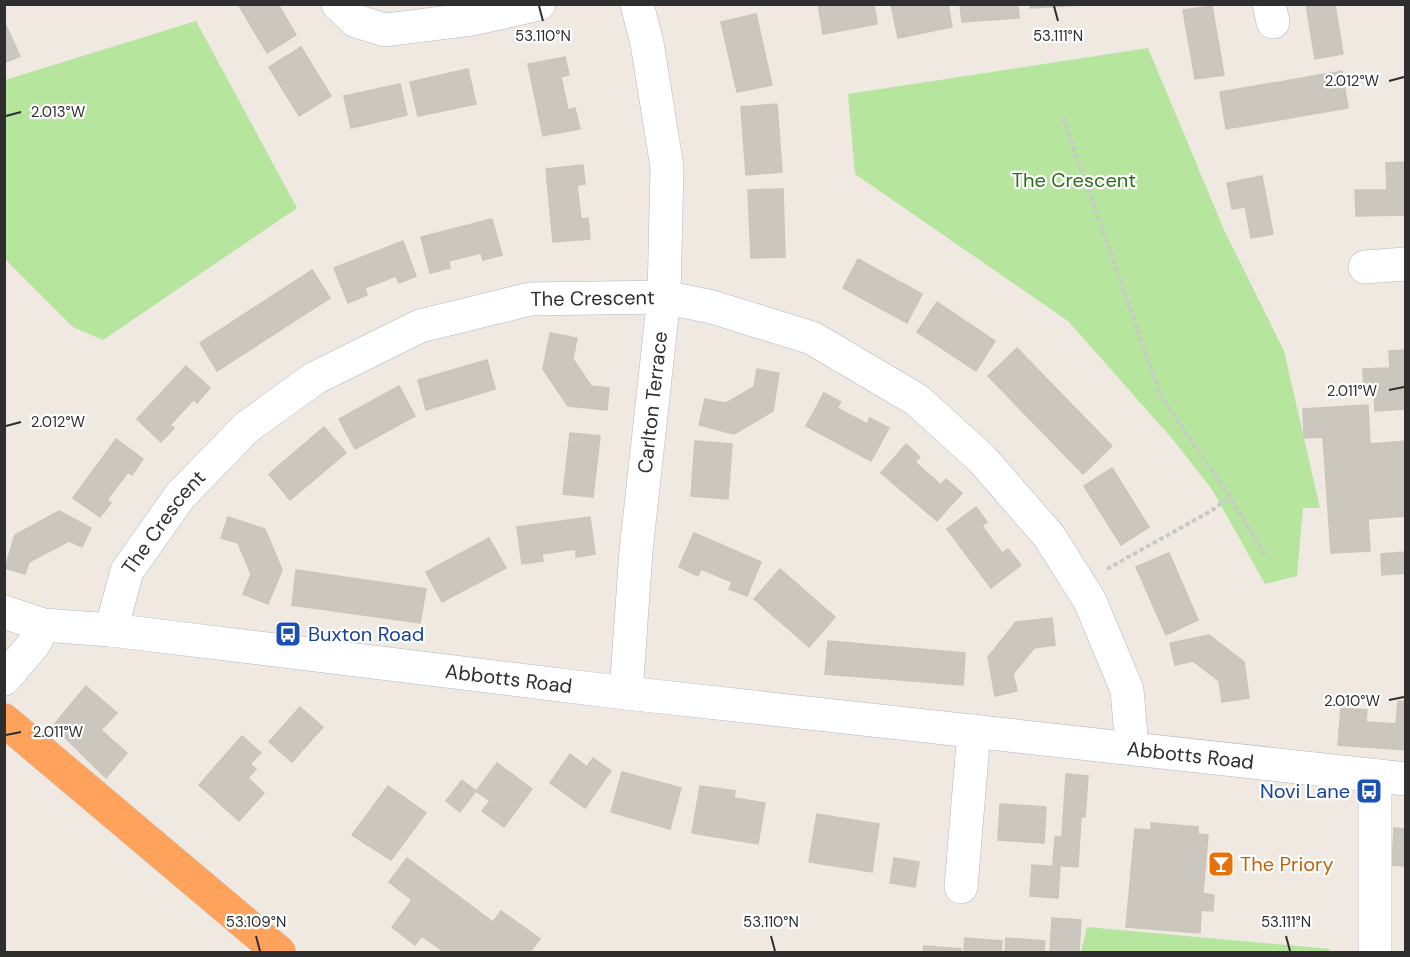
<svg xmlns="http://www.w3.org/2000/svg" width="1410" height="957" font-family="'DM Sans',sans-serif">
<rect width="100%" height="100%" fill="#efe9e1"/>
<!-- green -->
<path fill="#b6e59e" d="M 196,21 L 297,208 L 103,340 L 73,327 L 5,259 L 5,80 Z
M 1148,48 L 1225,232 L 1284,351 L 1320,508 L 1303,508 L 1297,576 L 1265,584 L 1213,491 L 1175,442 L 1068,321 L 855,174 L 848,94 Z
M 1087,927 L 1330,949 L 1329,952 L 1081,952 Z"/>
<!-- building -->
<path fill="#cbc7bf" stroke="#cbc5ba" stroke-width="1.5" d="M 238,4 L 278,4 L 296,35 L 267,53 Z
M 818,4 L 874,4 L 877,24 L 823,34 Z
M 891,4 L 948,4 L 952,27 L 898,38 Z
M 960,4 L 1018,4 L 1019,18 L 962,22 Z
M 1030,4 L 1085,4 L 1085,5 L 1030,8 Z
M 1306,4 L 1335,4 L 1343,54 L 1315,59 Z
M 1212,6 L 1224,75 L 1195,79 L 1183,10 Z
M 756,14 L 772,85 L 737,92 L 721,22 Z
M 4,21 L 20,56 L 4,63 Z
M 301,47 L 331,96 L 299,116 L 269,67 Z
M 565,57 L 569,75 L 561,77 L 568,110 L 575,108 L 580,129 L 543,136 L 528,64 Z
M 468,69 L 476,104 L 418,116 L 410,82 Z
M 1342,71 L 1348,108 L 1226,129 L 1220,92 Z
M 400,84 L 407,115 L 351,128 L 344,96 Z
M 777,104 L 782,172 L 746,175 L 741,107 Z
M 1406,162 L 1406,215 L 1356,216 L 1355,190 L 1387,190 L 1386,163 Z
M 583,165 L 585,184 L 577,185 L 581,219 L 588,218 L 590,239 L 553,242 L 546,169 Z
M 1262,176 L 1273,234 L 1251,238 L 1245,207 L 1232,209 L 1227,183 Z
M 783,189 L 785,257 L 751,258 L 748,190 Z
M 492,219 L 502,255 L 483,260 L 481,253 L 449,261 L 450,268 L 430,273 L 421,237 Z
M 403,241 L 416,276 L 399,283 L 396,276 L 365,288 L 367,295 L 348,303 L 334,268 Z
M 858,259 L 922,294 L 907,323 L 843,288 Z
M 312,270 L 330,298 L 217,371 L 200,343 Z
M 937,302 L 995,341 L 976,371 L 917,332 Z
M 550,333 L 577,338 L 573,359 L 591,386 L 609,388 L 607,410 L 568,406 L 543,369 Z
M 1017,348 L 1112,446 L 1083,474 L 988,376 Z
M 1406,350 L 1406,409 L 1375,411 L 1374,389 L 1364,390 L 1363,369 L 1390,368 L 1389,351 Z
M 487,360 L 495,389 L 426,410 L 418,380 Z
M 186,366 L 210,388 L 197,403 L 194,399 L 170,425 L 174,428 L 161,442 L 137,419 Z
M 757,369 L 779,373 L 773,411 L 734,434 L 699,425 L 705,399 L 726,403 L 754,387 Z
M 399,386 L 415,416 L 355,449 L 339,419 Z
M 824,393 L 841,402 L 837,408 L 867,424 L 870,418 L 889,428 L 871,461 L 806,426 Z
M 1368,405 L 1370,444 L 1406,441 L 1406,516 L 1368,519 L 1370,551 L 1331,553 L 1323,437 L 1304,438 L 1303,409 Z
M 324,427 L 346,453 L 290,500 L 269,474 Z
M 570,433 L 600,436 L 593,497 L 563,494 Z
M 116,439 L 143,459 L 132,475 L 128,472 L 107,500 L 111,503 L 100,517 L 73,498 Z
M 695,441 L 732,444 L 728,499 L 691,496 Z
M 906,444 L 920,457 L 915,462 L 941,485 L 946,479 L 962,493 L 937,521 L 881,473 Z
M 1112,468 L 1149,527 L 1121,545 L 1084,486 Z
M 976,507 L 987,522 L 982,526 L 1002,553 L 1008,549 L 1021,565 L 991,588 L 947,529 Z
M 59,511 L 91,528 L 82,547 L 69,541 L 29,562 L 25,574 L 5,568 L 15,535 Z
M 228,517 L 265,529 L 282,570 L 268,604 L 243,594 L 251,574 L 238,543 L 221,538 Z
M 590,517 L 595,554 L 576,557 L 576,549 L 542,554 L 543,561 L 522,564 L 517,527 Z
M 694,533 L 761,562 L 747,596 L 729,589 L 732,582 L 701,569 L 698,576 L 679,567 Z
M 489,538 L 506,568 L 442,602 L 426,572 Z
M 1406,552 L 1406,573 L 1382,575 L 1381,554 Z
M 1169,553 L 1198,620 L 1166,635 L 1136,567 Z
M 780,569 L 835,617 L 809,647 L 754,599 Z
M 296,570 L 426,589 L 420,623 L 292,605 Z
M 1052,618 L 1055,645 L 1034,648 L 1013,674 L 1017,691 L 995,696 L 988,657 L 1016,622 Z
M 1209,635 L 1244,662 L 1249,698 L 1222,702 L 1219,681 L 1193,661 L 1175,665 L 1170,643 Z
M 828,641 L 965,653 L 963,685 L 825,674 Z
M 86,686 L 117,713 L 101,730 L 127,753 L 106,778 L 53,726 Z
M 1398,701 L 1406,702 L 1406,750 L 1338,745 L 1341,708 L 1367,710 L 1366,722 L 1396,724 Z
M 300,707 L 323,727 L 292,762 L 269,742 Z
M 242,736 L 261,753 L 250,764 L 256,769 L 248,778 L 264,793 L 239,821 L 199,785 Z
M 570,754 L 587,767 L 593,758 L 611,771 L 585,808 L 550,783 Z
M 497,763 L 532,789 L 504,827 L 482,811 L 490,801 L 476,791 Z
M 622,772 L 681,788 L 670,829 L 611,812 Z
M 1066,774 L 1088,776 L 1085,817 L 1081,817 L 1078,867 L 1053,865 L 1055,837 L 1062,837 Z
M 462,780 L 476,791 L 460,812 L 446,801 Z
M 388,786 L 426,813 L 391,860 L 352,835 Z
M 700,786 L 735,791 L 734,798 L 765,803 L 758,844 L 692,833 Z
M 1000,804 L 1046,807 L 1044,843 L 998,840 Z
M 817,814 L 879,824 L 872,872 L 809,862 Z
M 1151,823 L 1198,827 L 1198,834 L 1208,835 L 1203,893 L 1214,895 L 1213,911 L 1201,910 L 1200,933 L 1126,927 L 1135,829 L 1151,830 Z
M 1394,828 L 1406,829 L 1404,866 L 1392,865 Z
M 407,858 L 493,922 L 501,911 L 540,939 L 530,952 L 444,952 L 422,936 L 415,945 L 392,927 L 412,900 L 389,882 Z
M 894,858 L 919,862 L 915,887 L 890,883 Z
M 1032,865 L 1060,867 L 1058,898 L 1030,896 Z
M 1052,918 L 1081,920 L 1079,952 L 1050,952 Z
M 965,938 L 1002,941 L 1001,952 L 964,952 Z
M 1006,938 L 1045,941 L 1044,952 L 1005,952 Z
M 924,946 L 961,949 L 961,952 L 923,952 Z"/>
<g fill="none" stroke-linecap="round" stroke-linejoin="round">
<!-- minor casing -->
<g stroke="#b4b7c1" stroke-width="34">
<g id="minor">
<path d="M 338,4 L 356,21 L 385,30 L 473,19 L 539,4"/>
<path d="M 1269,4 L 1273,22"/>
<path d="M 1365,267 L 1406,264"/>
<path id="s1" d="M 4,612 L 43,625 L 111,630 L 626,693 L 1406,779"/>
<path id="s2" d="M 111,630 L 127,571 L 180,496 L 247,427 L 315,378 L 420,326 L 530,299 L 664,297 L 712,307 L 812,338 L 917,400 L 982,459 L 1049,536 L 1090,601 L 1127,690 L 1132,748"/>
<path d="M 4,679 L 34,644 L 43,625"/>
<path id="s3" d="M 626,693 L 636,551 L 664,297 L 667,167 L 647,43 L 637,4"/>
<path d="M 961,887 L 974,731"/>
<path d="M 1375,952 L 1375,776"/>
</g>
</g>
<!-- highway casing -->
<g stroke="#c9c9c9" stroke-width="34">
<path id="highway" d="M 4,720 L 279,952"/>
</g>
<!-- path -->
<path stroke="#c9c9c9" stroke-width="4" stroke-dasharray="4.5 3" stroke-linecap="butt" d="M 1063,118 L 1161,396 L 1230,497 L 1266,557
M 1107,569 L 1211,511 L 1230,497"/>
<!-- minor -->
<use href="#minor" stroke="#fff" stroke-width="33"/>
<!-- highway -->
<use href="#highway" stroke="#ffa35c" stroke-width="33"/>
</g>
<!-- ticks -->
<path fill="none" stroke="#2e2e2e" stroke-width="2" d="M 539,6 L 543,21M 1054,6 L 1058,21M 1389,81 L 1404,77M 6,116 L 21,112M 1389,390 L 1404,387M 6,426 L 21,422M 1389,700 L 1404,697M 6,735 L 21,732M 256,936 L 260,951M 771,936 L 775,951M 1286,936 L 1290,951"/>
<!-- icons -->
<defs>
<g id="bus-square" transform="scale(1.35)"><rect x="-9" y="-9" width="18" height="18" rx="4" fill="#1a4fb4" stroke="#fff"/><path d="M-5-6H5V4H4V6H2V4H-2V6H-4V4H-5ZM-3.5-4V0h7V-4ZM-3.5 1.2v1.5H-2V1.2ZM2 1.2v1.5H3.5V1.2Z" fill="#fff"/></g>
<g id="bar-square" transform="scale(1.35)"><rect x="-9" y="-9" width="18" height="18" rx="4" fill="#e8710a" stroke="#fff"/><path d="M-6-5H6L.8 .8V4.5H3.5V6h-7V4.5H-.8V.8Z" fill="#fff"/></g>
</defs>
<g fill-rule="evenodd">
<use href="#bus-square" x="288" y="634"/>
<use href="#bus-square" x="1369" y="791"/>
<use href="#bar-square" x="1221" y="864"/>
</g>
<g text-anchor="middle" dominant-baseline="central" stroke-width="4.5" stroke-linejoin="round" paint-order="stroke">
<!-- park labels -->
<g font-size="20" fill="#2c6e1b" stroke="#fff">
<text x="1074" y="180">The Crescent</text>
</g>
<!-- street labels -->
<g font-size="20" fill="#2e2e2e" stroke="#fff">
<text stroke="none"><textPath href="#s2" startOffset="626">The Crescent</textPath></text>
<text stroke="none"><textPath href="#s3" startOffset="292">Carlton Terrace</textPath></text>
<text stroke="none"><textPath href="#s2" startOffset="122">The Crescent</textPath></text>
<text stroke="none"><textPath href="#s1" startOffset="510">Abbotts Road</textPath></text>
<text stroke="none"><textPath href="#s1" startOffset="1196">Abbotts Road</textPath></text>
</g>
<!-- transit labels -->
<g font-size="20" fill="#164399" stroke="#fff" text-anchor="start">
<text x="308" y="634">Buxton Road</text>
<text x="1350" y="791" text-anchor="end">Novi Lane</text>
</g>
<!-- food labels -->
<g font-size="20" fill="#c56008" stroke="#fff" text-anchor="start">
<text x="1240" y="864">The Priory</text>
</g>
</g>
<g font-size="15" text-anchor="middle" fill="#2e2e2e" stroke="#fff" stroke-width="4.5" stroke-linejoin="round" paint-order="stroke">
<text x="543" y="41">53.110°N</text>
<text x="1058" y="41">53.111°N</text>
<text x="1352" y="86">2.012°W</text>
<text x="58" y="117">2.013°W</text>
<text x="1352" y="396">2.011°W</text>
<text x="58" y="427">2.012°W</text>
<text x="1352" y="706">2.010°W</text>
<text x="58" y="737">2.011°W</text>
<text x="256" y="927">53.109°N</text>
<text x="771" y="927">53.110°N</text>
<text x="1286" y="927">53.111°N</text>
</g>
<!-- border -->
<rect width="1410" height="957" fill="none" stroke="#2e2e2e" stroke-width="12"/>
</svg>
